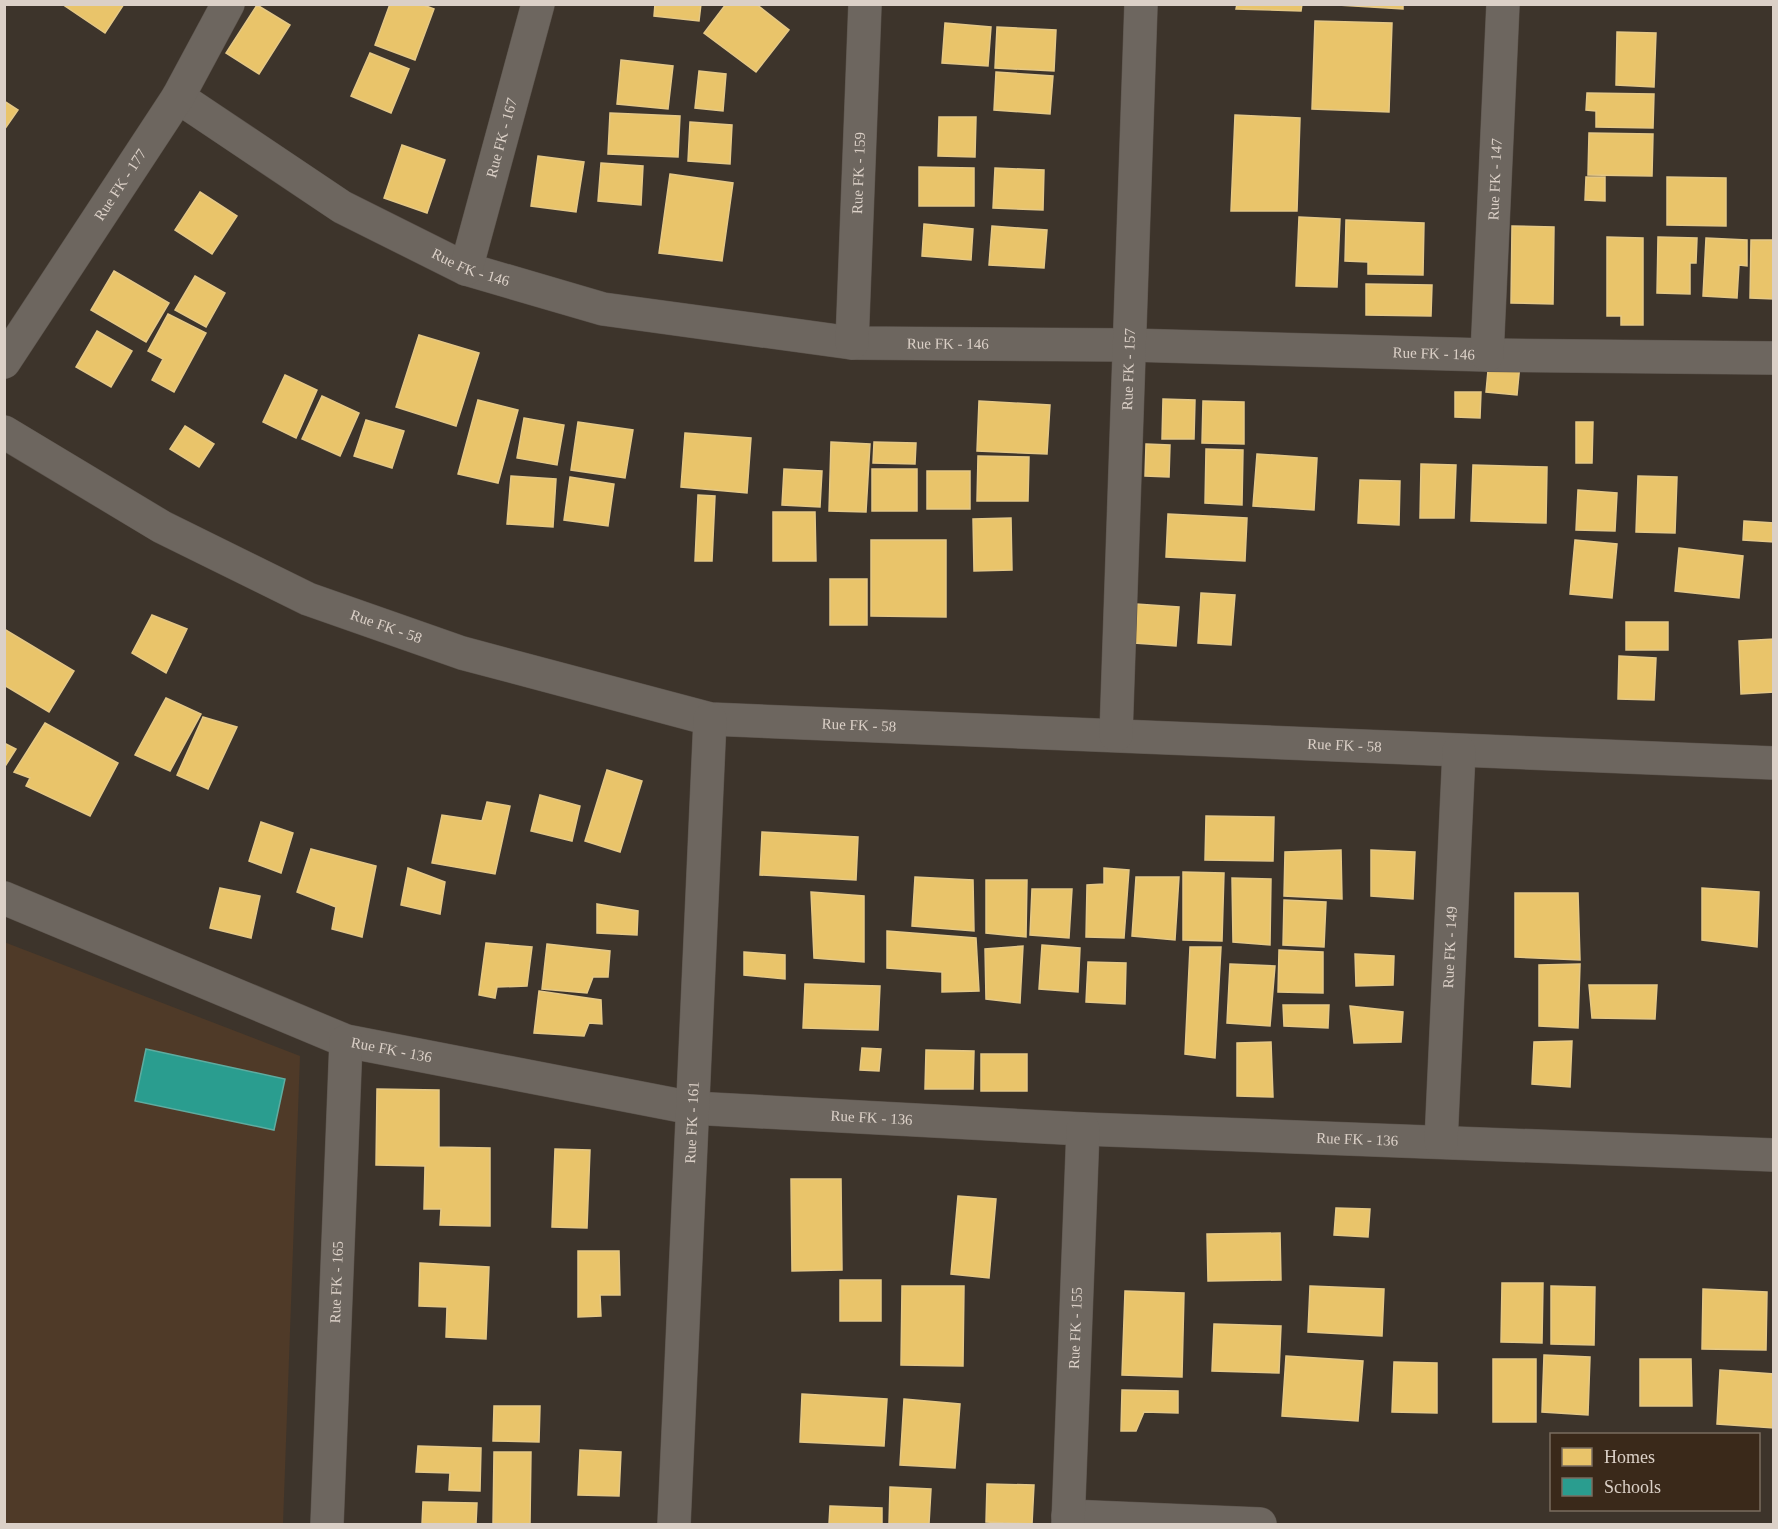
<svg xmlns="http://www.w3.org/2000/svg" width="1778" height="1529" font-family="'Times New Roman',serif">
<rect width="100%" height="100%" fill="#3d342b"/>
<!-- built -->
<path fill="#4f3a28" d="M 4,942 L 300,1056 L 283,1524 L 5,1524 Z"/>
<!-- homes -->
<path fill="#e9c46a" stroke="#e5c886" stroke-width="1.5" d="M 62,4 L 124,4 L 105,33 Z
M 390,4 L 421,4 L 434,9 L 415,60 L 375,45 Z
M 655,4 L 701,4 L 699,21 L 654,16 Z
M 726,4 L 756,4 L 789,30 L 756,72 L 704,33 Z
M 1237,4 L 1302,4 L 1301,11 L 1236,9 Z
M 1321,4 L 1403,4 L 1403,9 Z
M 257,5 L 290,25 L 259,74 L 226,53 Z
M 1315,21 L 1392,23 L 1389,112 L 1312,109 Z
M 945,23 L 991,27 L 988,66 L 942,63 Z
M 997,27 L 1056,30 L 1054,71 L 995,68 Z
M 1617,32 L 1656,33 L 1654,87 L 1616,85 Z
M 370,53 L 409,69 L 391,113 L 351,96 Z
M 621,60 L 673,66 L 668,109 L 617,104 Z
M 699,71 L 726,74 L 723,111 L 695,108 Z
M 996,72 L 1053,76 L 1050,114 L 994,110 Z
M 1587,93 L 1654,94 L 1653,128 L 1596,127 L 1596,111 L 1586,110 Z
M 4,101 L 18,110 L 4,130 Z
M 610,113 L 680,116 L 678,157 L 608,154 Z
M 1235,115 L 1300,118 L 1297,211 L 1231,211 Z
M 939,117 L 976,117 L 975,157 L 938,156 Z
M 690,122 L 732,125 L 730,164 L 688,161 Z
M 1589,133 L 1653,134 L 1652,176 L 1588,175 Z
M 402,145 L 445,160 L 427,213 L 384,198 Z
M 538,156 L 584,162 L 576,212 L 531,206 Z
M 601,163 L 643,166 L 641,205 L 598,201 Z
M 919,167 L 974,168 L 974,206 L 919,206 Z
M 995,168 L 1044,170 L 1043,210 L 993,208 Z
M 670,174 L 733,183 L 722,261 L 659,253 Z
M 1586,177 L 1605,177 L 1605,201 L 1585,200 Z
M 1667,177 L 1726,178 L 1726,226 L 1667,225 Z
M 200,192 L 237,216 L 212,254 L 175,230 Z
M 1299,217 L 1340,219 L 1337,287 L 1296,286 Z
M 1346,220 L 1424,223 L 1423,275 L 1368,274 L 1368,262 L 1345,261 Z
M 924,224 L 973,229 L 971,260 L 922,256 Z
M 992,226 L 1047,230 L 1044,268 L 989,265 Z
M 1512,226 L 1554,227 L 1553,304 L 1511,303 Z
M 1607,237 L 1643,238 L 1643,325 L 1621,325 L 1621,316 L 1607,316 Z
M 1658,237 L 1697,238 L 1696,263 L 1690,263 L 1690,294 L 1657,293 Z
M 1706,238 L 1747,240 L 1747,266 L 1739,265 L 1737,298 L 1703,296 Z
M 1751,240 L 1774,240 L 1774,299 L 1750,298 Z
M 114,271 L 169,303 L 146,342 L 91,310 Z
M 195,276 L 225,293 L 206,327 L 175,310 Z
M 1366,284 L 1432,285 L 1431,316 L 1366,315 Z
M 168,314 L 206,333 L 174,392 L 152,380 L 163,359 L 148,351 Z
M 97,331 L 132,351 L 111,387 L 76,367 Z
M 419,335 L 479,353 L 456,426 L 396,407 Z
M 1489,360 L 1520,364 L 1517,395 L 1486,392 Z
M 285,375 L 317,390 L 296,438 L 263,422 Z
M 1455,392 L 1481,392 L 1480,418 L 1455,417 Z
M 322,396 L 359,413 L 340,456 L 302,439 Z
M 1163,399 L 1195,400 L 1194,439 L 1162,439 Z
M 478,400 L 518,410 L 498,483 L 458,474 Z
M 979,401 L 1050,405 L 1047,454 L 977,451 Z
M 1203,401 L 1244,402 L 1244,444 L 1202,443 Z
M 524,418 L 564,425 L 557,465 L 517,458 Z
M 366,420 L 404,431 L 392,468 L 354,456 Z
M 578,422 L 633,430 L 625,478 L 571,470 Z
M 1576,422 L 1593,422 L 1592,463 L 1576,463 Z
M 185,426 L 214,444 L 199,467 L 170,449 Z
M 685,433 L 751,438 L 747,493 L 681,487 Z
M 831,442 L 870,444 L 866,512 L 829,511 Z
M 874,442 L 916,443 L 915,464 L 873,463 Z
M 1146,444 L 1170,445 L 1169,477 L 1145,476 Z
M 1206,449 L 1243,450 L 1242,505 L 1205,503 Z
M 1257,454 L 1317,458 L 1314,510 L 1253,506 Z
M 978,456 L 1029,457 L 1028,501 L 977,501 Z
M 1421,464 L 1456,465 L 1454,518 L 1420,518 Z
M 1473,465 L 1547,467 L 1546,523 L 1471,521 Z
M 784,469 L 822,471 L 820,507 L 782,505 Z
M 872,469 L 917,469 L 917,511 L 872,511 Z
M 927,471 L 970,471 L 970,509 L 927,509 Z
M 511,476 L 556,479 L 553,527 L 507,524 Z
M 1638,476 L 1677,477 L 1675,533 L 1636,532 Z
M 570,477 L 614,484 L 608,526 L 564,520 Z
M 1360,480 L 1400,481 L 1399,525 L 1358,523 Z
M 1578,490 L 1617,493 L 1615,531 L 1576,530 Z
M 698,495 L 715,496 L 712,561 L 695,561 Z
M 773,512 L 815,512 L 816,561 L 773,561 Z
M 1168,514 L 1247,518 L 1245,561 L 1166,557 Z
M 1011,518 L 1012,570 L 974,571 L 973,519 Z
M 1744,521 L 1774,523 L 1774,542 L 1743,540 Z
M 871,540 L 946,540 L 946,617 L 871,616 Z
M 1575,540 L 1617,544 L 1612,598 L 1570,594 Z
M 1679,548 L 1743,556 L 1739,598 L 1675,591 Z
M 830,579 L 867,579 L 867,625 L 830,625 Z
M 1201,593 L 1235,595 L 1231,645 L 1198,643 Z
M 1136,604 L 1179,607 L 1176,646 L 1134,643 Z
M 152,615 L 187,629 L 166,673 L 132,653 Z
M 1626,622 L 1668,622 L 1668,650 L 1626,650 Z
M 4,629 L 74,671 L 49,712 L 4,685 Z
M 1774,639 L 1774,692 L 1741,694 L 1739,641 Z
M 1619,656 L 1656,658 L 1654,700 L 1618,699 Z
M 166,698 L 201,714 L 170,771 L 135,755 Z
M 203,717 L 237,727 L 208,789 L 177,775 Z
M 45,723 L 118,763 L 90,816 L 26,786 L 30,778 L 14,772 Z
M 4,743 L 16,749 L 4,768 Z
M 607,770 L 642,781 L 620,852 L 585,841 Z
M 540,795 L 580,806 L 572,841 L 531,831 Z
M 487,802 L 510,806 L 495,874 L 432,863 L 442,815 L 482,821 Z
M 1206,816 L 1274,817 L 1273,861 L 1205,860 Z
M 261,822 L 293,833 L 281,873 L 249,861 Z
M 762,832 L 858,837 L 856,880 L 760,875 Z
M 311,849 L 376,866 L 362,937 L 332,929 L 336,907 L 297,892 Z
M 1341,850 L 1342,899 L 1284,896 L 1285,852 Z
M 1371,850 L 1415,852 L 1413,899 L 1371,896 Z
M 408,868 L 445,882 L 440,914 L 401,905 Z
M 1104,868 L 1129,870 L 1124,938 L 1086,937 L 1087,885 L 1104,884 Z
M 1183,872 L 1224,873 L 1222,941 L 1183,940 Z
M 915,877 L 973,880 L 974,931 L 912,926 Z
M 1136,877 L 1179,877 L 1175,940 L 1132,936 Z
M 1232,878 L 1271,879 L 1270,945 L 1233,942 Z
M 986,880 L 1027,880 L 1026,937 L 986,933 Z
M 220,888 L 260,896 L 251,938 L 210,928 Z
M 1702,888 L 1759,892 L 1757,947 L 1702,940 Z
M 1032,889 L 1072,889 L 1069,938 L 1030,935 Z
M 811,892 L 864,896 L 864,962 L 814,958 Z
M 1515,893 L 1578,893 L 1580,960 L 1515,957 Z
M 1284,900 L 1326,902 L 1324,947 L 1283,945 Z
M 597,904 L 638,911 L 637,935 L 597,933 Z
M 887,931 L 976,938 L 979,991 L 942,992 L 942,972 L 887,968 Z
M 486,943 L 532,947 L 527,986 L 497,987 L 495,998 L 479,995 Z
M 547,944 L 610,951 L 608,977 L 593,977 L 587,993 L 542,989 Z
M 1042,945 L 1080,948 L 1078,992 L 1039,989 Z
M 1023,946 L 1020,1003 L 986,999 L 985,949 Z
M 1190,947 L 1221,947 L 1215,1058 L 1185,1054 Z
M 1279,950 L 1323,952 L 1323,993 L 1278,992 Z
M 744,952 L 785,955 L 785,979 L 744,975 Z
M 1355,954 L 1394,956 L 1393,985 L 1356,986 Z
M 1088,962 L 1126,963 L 1125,1004 L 1086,1002 Z
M 1230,964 L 1275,966 L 1270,1026 L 1227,1023 Z
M 1580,964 L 1578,1028 L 1539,1026 L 1539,965 Z
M 805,984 L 880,986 L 878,1030 L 803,1028 Z
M 1589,985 L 1657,985 L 1655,1019 L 1592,1018 Z
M 539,991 L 601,1000 L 602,1024 L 589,1023 L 584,1036 L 534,1033 Z
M 1283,1005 L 1329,1005 L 1328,1028 L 1284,1026 Z
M 1350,1006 L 1403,1012 L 1401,1042 L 1354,1043 Z
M 1572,1041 L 1570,1087 L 1532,1084 L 1534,1042 Z
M 1271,1042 L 1273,1097 L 1237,1096 L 1237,1043 Z
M 862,1048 L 881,1049 L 879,1071 L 860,1070 Z
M 926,1050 L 974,1051 L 973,1089 L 925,1089 Z
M 981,1054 L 1027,1054 L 1027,1091 L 981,1091 Z
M 377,1089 L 439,1090 L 439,1147 L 490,1148 L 490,1226 L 440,1225 L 441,1209 L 424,1209 L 425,1166 L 376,1165 Z
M 555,1149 L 590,1150 L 587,1228 L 552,1227 Z
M 791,1179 L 841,1179 L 842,1270 L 792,1271 Z
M 958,1196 L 996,1199 L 989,1278 L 951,1274 Z
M 1336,1208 L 1370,1209 L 1368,1237 L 1334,1235 Z
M 1280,1233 L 1281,1280 L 1208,1281 L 1207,1234 Z
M 578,1251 L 619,1251 L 620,1295 L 600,1295 L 601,1316 L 578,1317 Z
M 420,1263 L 489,1267 L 486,1339 L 446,1337 L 447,1307 L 419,1306 Z
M 840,1280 L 881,1280 L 881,1321 L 840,1321 Z
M 1502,1283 L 1543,1283 L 1542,1343 L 1501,1342 Z
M 902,1286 L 964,1286 L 963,1366 L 901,1365 Z
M 1310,1286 L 1384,1289 L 1382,1336 L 1308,1332 Z
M 1551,1286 L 1595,1287 L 1594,1345 L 1551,1344 Z
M 1703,1289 L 1767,1292 L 1766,1350 L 1702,1349 Z
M 1125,1291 L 1184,1293 L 1182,1377 L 1122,1375 Z
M 1214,1324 L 1281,1326 L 1279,1373 L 1212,1371 Z
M 1544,1355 L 1590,1357 L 1588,1415 L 1542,1412 Z
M 1286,1356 L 1363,1361 L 1358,1421 L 1282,1416 Z
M 1493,1359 L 1536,1359 L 1536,1422 L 1493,1422 Z
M 1640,1359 L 1691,1359 L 1692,1406 L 1640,1406 Z
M 1394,1362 L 1437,1363 L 1437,1413 L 1392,1412 Z
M 1720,1370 L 1774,1374 L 1774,1428 L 1717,1424 Z
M 1122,1390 L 1178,1391 L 1178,1413 L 1144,1412 L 1136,1431 L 1121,1431 Z
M 802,1394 L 887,1399 L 884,1446 L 800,1442 Z
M 904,1399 L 960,1404 L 955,1468 L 900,1465 Z
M 494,1406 L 540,1406 L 539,1442 L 493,1441 Z
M 418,1446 L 481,1448 L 480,1491 L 449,1490 L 450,1473 L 416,1472 Z
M 580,1450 L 621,1452 L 619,1496 L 578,1495 Z
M 494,1452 L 531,1452 L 530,1524 L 493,1524 Z
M 987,1484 L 1034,1485 L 1032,1524 L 986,1522 Z
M 890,1487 L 931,1489 L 929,1524 L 889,1524 Z
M 423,1502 L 477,1503 L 476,1524 L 422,1524 Z
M 830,1506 L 882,1508 L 882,1524 L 829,1524 Z"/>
<!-- schools -->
<path fill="#2a9d8f" stroke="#5faca0" stroke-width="1.5" d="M 146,1049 L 285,1079 L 274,1130 L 135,1101 Z"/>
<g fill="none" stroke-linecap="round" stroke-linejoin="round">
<!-- minor casing -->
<g stroke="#5a524b" stroke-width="34">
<g id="minor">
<path id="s1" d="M 178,97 L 342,207 L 466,269 L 603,309 L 852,343 L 1129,345 L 1487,355 L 1774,358"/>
<path id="s2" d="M 466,269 L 538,4"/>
<path id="s3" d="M 852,343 L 865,4"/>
<path id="s4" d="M 1487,355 L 1503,4"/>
<path id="s5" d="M 4,362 L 178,97 L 228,4"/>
<path id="s6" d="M 4,432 L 162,527 L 308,599 L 462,653 L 710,719 L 1774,763"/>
<path id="s7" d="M 1116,735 L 1141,4"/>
<path id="s8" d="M 4,898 L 346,1041 L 692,1108 L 1083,1129 L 1774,1155"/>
<path id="s9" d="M 1441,1142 L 1459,751"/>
<path d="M 1068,1516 L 1260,1524"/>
<path id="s10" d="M 327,1524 L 346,1041"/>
<path id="s11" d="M 674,1524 L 710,719"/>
<path id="s12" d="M 1068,1524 L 1083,1129"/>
</g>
</g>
<!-- minor -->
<use href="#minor" stroke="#6d665f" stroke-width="33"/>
</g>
<g text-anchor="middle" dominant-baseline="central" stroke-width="6" stroke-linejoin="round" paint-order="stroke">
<!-- street labels -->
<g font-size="15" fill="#dbd0c7" stroke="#3a291a">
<text stroke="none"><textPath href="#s2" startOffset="136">Rue FK - 167</textPath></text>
<text stroke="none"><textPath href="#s3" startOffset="170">Rue FK - 159</textPath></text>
<text stroke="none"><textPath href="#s4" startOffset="176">Rue FK - 147</textPath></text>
<text stroke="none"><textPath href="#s5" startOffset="212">Rue FK - 177</textPath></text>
<text stroke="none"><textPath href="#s1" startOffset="340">Rue FK - 146</textPath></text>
<text stroke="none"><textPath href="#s1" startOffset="826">Rue FK - 146</textPath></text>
<text stroke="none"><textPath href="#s1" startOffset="1312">Rue FK - 146</textPath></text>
<text stroke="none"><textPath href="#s7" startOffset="366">Rue FK - 157</textPath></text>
<text stroke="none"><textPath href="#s6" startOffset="430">Rue FK - 58</textPath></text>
<text stroke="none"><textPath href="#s6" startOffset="916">Rue FK - 58</textPath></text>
<text stroke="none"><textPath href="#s6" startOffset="1402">Rue FK - 58</textPath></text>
<text stroke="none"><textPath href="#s9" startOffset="195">Rue FK - 149</textPath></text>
<text stroke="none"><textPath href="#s8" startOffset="417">Rue FK - 136</textPath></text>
<text stroke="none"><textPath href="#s8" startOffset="903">Rue FK - 136</textPath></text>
<text stroke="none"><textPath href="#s11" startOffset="402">Rue FK - 161</textPath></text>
<text stroke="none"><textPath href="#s8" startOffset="1389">Rue FK - 136</textPath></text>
<text stroke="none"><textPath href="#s10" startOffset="242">Rue FK - 165</textPath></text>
<text stroke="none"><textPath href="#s12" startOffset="196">Rue FK - 155</textPath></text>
</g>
</g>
<!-- border -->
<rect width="1778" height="1529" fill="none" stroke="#dbd0c7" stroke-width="12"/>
<!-- legend -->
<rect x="1550" y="1433" width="210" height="78" fill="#3a291a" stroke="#7a6c5f" stroke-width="1.5"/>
<rect x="1562" y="1448" width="30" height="18" fill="#e9c46a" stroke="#7a6c5f" stroke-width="1.5"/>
<text x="1604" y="1463" font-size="18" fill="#dbd0c7">Homes</text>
<rect x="1562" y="1478" width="30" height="18" fill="#2a9d8f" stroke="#7a6c5f" stroke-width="1.5"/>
<text x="1604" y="1493" font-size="18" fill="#dbd0c7">Schools</text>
</svg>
